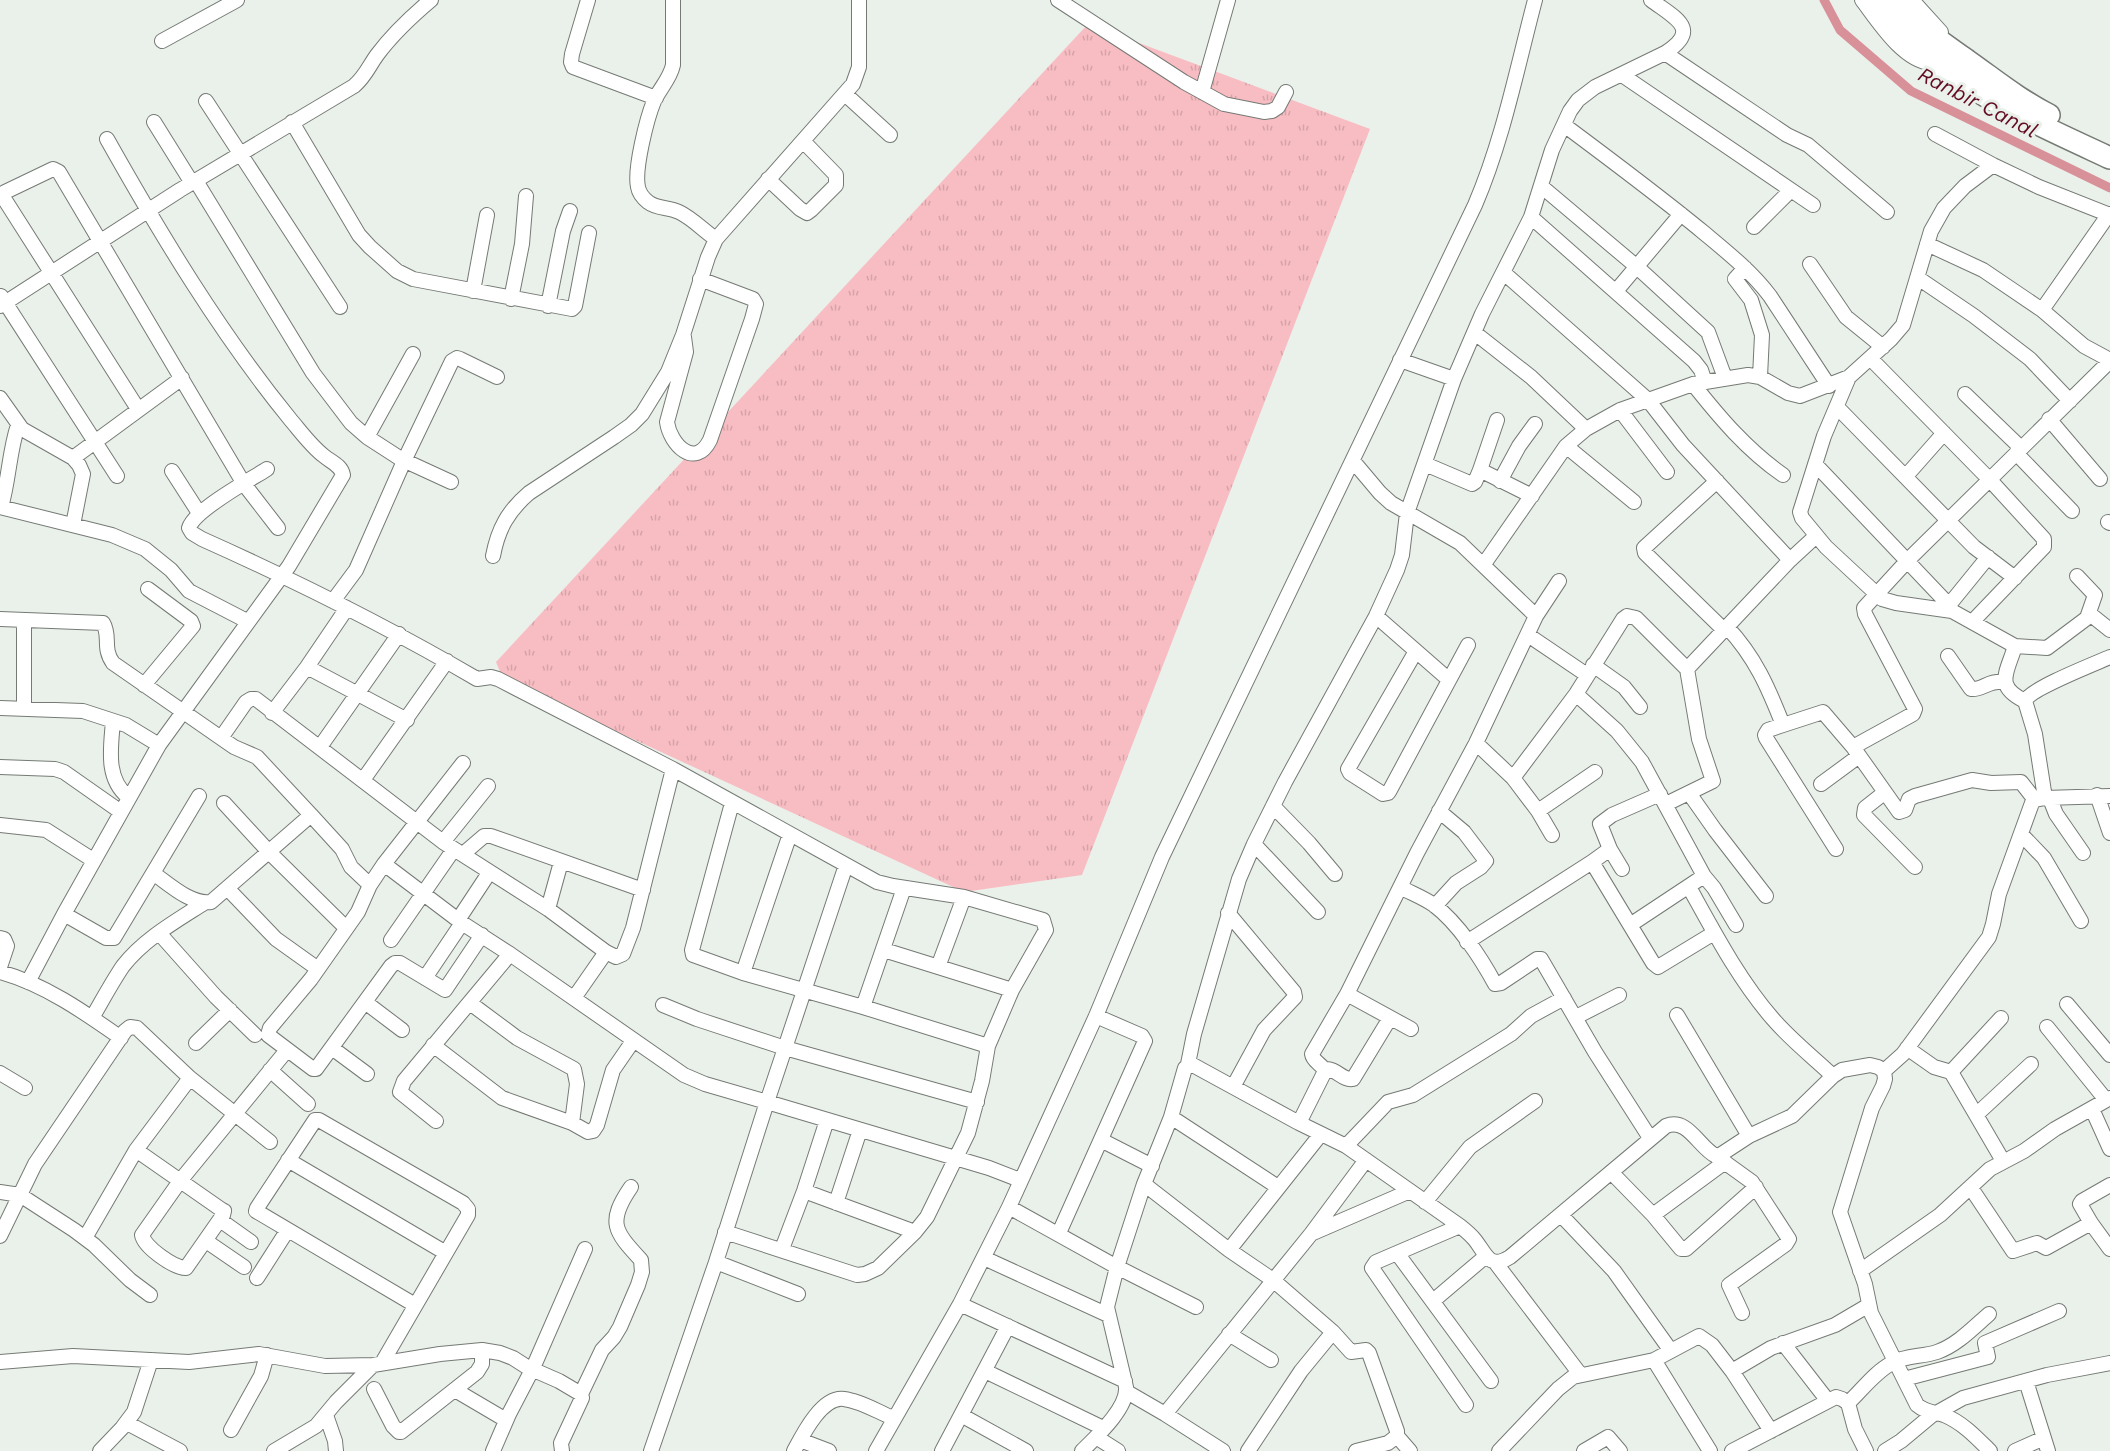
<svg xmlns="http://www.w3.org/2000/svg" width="2110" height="1451" font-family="'Work Sans',sans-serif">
<defs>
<pattern id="grass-tufts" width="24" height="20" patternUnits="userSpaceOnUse" patternTransform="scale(1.5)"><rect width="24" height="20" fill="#f8bdc3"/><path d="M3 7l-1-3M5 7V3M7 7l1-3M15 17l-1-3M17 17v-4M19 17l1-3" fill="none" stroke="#d5a3a8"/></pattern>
</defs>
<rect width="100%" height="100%" fill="#eaf0ea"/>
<!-- grass -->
<path fill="url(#grass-tufts)" d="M 1088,24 L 1370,129 L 1082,875 L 964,892 L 503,679 L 496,662 Z"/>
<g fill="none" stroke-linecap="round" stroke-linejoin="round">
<!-- canal -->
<path stroke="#d89099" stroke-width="9" d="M 1824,0 L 1840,30 L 1911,91 L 2110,188"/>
<!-- minor casing -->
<g stroke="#757a75" stroke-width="16">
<path id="minor" d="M 588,0 L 572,54 L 571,62 L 573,67 L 656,98
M 673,0 L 673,65 C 670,79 660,88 654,101 C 647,118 634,169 638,187 C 639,193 643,198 648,202 C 657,209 668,207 679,212 C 692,218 704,231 716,239
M 1058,0 L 1184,82 L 1224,104 L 1264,112 L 1272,111 L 1278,107 L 1286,92
M 1862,0 C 1878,21 1903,61 1931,63
M 1912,0 L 1941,32
M 162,41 L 237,0
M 1665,53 L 1787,135 L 1808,145 L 1887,212
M 1622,75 L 1813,205
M 1202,92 L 1228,0
M 845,94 L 890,135
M 206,101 L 340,307
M 154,122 L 192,183
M 292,122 L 359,235 L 370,247 L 397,271 L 413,279 L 572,309 L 575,306 L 589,233
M 1564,125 C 1611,160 1658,195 1703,232 C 1727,252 1751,271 1770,296 L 1829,386
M 1935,134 L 1993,165
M 107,139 C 161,235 220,333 290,419 C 301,432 311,446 324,456 C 331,462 341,465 343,475 L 289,566 L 159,745 L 64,914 L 106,938 L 114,938 L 153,873 C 169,884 191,905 211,902 L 311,815 L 342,849 L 351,867 L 370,885
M 768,179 L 800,209 L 807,213 L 811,210 L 836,185 L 836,175 L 803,141
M 196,181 L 313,373 L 351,423 L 367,437 L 401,459 L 451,482
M 1541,186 L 1637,267 L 1708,332 L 1725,378
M 2109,214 L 2042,310 L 2084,346 L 2110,360
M 1531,217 L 1694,361 L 1701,370 L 1705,382
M 1754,227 L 1791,190
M 1927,244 L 1983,270 L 2042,310
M 1810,264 L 1846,317 L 1883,347
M 1745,268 L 1735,279 L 1751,300 L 1762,335 L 1760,377
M 1504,273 L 1648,400 L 1683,445 L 1790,560
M 1918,278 L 1974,316 L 2030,359 L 2070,401
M 473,291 L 487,215
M 1616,291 L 1681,214
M 1,296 L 117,476
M 511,299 L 522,244 L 526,196
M 0,306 L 180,190 L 354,86 C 365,77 369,66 377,55 C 392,35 412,16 431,0
M 548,306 L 563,231 L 570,211
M 1475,333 L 1531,377 L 1586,429
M 684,337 L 686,352 L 667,422 C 670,444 695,470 710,440 L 752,319 L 756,304 L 753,299 L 700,279
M 1870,358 L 1990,480 L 2044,539 L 2044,547 L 1972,622
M 1400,360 L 1454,379
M 1849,377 L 1824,436 L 1800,512 L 1802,518 L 1826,547 L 1882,599 L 1896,603 L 1952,611 L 2015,646 C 2007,673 1994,686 2025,701
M 1693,384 C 1720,418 1747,450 1783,475
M 1965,394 L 2021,448
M 0,398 L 22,429 L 73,458 L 79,465 L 83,474 L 73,525
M 1837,407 L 1974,547 L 2015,578
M 138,409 L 5,200 L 3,195 L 5,192 L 53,169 L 59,172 L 244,484 L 278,528
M 1620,410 L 1667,472
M 2049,419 L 2100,479
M 367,437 L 413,354
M 1566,446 L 1634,502
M 2016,453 L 2072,511
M 73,458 L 182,378
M 1353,461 L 1380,493 L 1391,503 L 1460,543 L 1536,616
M 1425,464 L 1472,484 L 1475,482 L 1480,470 L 1532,496
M 1815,464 L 1949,605 L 1952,611
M 267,469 C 250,480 194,510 189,528 L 192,533 L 202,539 C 296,581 388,627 477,679 L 491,677 L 498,679 L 673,769
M 1480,470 L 1497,420
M 172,471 L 199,513
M 1906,476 L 1944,433
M 1500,481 L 1519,446 L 1535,424
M 1717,481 L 1644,548 L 1645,553 L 1724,630
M 0,507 L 112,535 L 145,549 L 171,570 L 189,591 L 247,621
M 1,507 C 9,480 9,452 18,425
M 2108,522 L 2110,523
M 493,556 C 498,529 508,511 529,493 L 614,437 L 631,425 L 642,414 L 668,372 L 683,335 L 708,257 L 716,239 L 853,84 L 859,67 L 859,0
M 1484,564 L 1566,446 L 1586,429 L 1620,410 L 1693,384 L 1748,375 L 1760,377 L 1788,393 L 1800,396 L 1849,377 L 1891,339 L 1903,325 L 1931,231 L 1944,208 L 1965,186 L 1993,165 L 2039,187 L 2110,215
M 333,601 L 356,570 L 404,461 L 452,361 L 457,358 L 460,359 L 497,377
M 1949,605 L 1988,557
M 2090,614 L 2110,630
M 1376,616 L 1448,679
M 0,619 L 103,623 C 111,636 102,648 113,663 L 234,747 L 257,757 L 311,815
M 1727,627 C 1755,657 1768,687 1783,725 L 1823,712 L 1853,747 L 1899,812 L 1905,810 L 1909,799 L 1915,796 L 1972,780 L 1991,783 L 2021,782 L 2035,800
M 1528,635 L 1587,675
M 2015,646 L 2047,648 L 2087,618 L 2095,595 L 2077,576
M 1416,651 L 1348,769 L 1350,773 L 1383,794 L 1388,793 L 1390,790 L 1468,645
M 1948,656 L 1971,689 C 1983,690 1988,680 2005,682
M 1593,665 L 1624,687 L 1640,707
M 307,667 L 347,608
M 144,685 L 193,626 L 191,621 L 148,589
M 1576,694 L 1617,731 L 1642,762 L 1704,876 L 1630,925 L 1653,963 L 1658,967 L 1714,933
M 0,708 L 83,711 L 126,725 L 159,745
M 24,708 L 24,620
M 272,713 L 307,667 L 407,720
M 113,721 C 111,747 105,778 128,797
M 1783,725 L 1768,730 L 1765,735 L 1766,738 L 1836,849
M 221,738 L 246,702 L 251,699 L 256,699 L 443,842 L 548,909 L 606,952 L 616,957 L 623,954 L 633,928 L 673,769 L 877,882 L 893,886 L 964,897 L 1043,920 L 1046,930 L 1012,990 L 988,1046 L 982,1081 L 968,1133 L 927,1217 L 915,1232 L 878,1268 L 865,1274 L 857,1275 L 725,1232
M 1476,743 L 1513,778 L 1576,694 L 1623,619 L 1627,616 L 1636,618 L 1687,669 L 1790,560 L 1816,536
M 320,747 L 399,634
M 1853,747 L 1913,714 L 1915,709 L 1865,614 L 1864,608 L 1908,560 L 2110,361
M 463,763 L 384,864 L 370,885 L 358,912 L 311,979 L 270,1028 L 268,1035 L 313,1069 L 316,1069 L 391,966 L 395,963 L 400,963 L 445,990 L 482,935
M 0,767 L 55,769 L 64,772 L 121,812
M 1513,778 L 1538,811 L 1552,835
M 363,780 L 447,661
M 1821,784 L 1859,756
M 1689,793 L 1715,830 L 1766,896
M 1884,793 L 1865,808 L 1864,815 L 1915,867
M 2097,795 L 2110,833
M 2045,798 L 2035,734 L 2025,701 C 2030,689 2094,664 2110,657
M 2050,799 L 2056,814 L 2083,853
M 224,803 L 269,852 L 346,928
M 732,803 L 692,950 L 693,955 L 743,973 L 863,1007 L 988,1046
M 1666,804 L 1713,781 L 1699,739 L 1687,669
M 1273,806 L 1309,843 L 1335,874
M 1538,811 L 1595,772
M 0,825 L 46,830 L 93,860
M 2021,834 L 2044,858 L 2081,921
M 443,842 L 488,786
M 1254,844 L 1318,912
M 463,854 L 484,836 L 491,836 L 643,890
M 1592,862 L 1630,925
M 384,864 L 462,923 L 510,954 L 684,1075 L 705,1084 L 767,1102 L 785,1048 L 697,1019 L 663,1005
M 846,865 L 785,1048 L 977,1102
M 1622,869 L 1610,849 L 1600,824 L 1612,815 L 1660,794
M 153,873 L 199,796
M 1704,876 L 1714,888 L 1736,925
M 1400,887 C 1411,893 1424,898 1434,905 C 1458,923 1481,958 1495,984 L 1501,983 L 1537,959 L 1541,959 L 1595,1052 L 1650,1138
M 1689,887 C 1714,932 1739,980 1773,1019 C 1791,1040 1813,1057 1833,1076
M 228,889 L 276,939 L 318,969
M 1435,906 L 1456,883 L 1481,867 L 1486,861 L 1464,832 L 1439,811
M 548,909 L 561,862
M 1228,913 L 1294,992 L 1295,997 L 1264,1030 L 1233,1087
M 458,920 L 489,873
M 159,933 L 216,997 L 255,1035
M 0,938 L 4,939 L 7,946 L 0,967
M 391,940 L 454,849
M 1467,942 L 1592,862 L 1610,849
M 884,950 L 1012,990
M 938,967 L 964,897
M 0,972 C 44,984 84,1012 121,1038
M 743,973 L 790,834
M 425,978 L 462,923
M 28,982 L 64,914
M 1347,994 L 1411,1029
M 574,998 L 606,952
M 365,1002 L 402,1030
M 470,1003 L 517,1038 L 574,1069 L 577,1084 L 572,1123
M 2067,1004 L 2110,1055
M 863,1007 L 904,888
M 1677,1015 L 1749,1136
M 1576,1017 L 1619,995
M 92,1018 C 102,1001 112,982 123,966 C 144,939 176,921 204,903
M 2001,1018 L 1951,1072 L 2003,1161
M 2047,1027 L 2106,1100
M 196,1043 L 230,1010
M 433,1045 L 502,1098 L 572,1123 L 588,1132 L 593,1131 L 597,1125 L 613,1070 L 633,1041
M 332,1048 L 367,1074
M 1907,1048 L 1934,1067 L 1951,1072
M 1188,1064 L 1194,1034 L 1239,879 L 1254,844 L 1285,782 L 1376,616 L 1397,570 L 1402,555 L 1407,513 L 1454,379 L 1482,314 L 1531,217 L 1552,150 L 1570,111 L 1578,100 L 1595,87 L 1665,53 C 1702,29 1675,18 1651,0
M 1325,1069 C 1336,1068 1343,1081 1353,1079 L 1390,1018
M 270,1070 L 308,1104
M 1884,1071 L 1903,1054 L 1989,937 L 1993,924 L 1999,894 L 2032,803 L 2035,800 L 2045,798 L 2110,796
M 0,1073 L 25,1088
M 2092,1109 L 2110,1149
M 1976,1115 L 2031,1064
M 1171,1117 L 1278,1187
M 436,1121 L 400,1092 L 404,1081 L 510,954
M 1299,1123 L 1325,1071 C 1322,1064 1313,1062 1312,1054 L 1347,994 L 1417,853 L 1476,743 L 1536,616 L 1559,581
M 1101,1140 L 1152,1166
M 1346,1146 L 1388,1102 L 1413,1095 L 1511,1034 L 1531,1016 L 1564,998
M 136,1150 L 222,1210 L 224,1211 L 223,1215 L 186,1268 C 174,1268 144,1247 142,1235 L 180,1181 L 287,1050
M 1716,1156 L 1752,1182 L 1789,1239 L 1786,1244 L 1729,1285 L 1742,1313
M 288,1160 L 446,1253
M 1611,1172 L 1653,1215 L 1681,1249 L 1686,1249 L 1756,1187
M 1144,1184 L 1229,1250 L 1273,1280 L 1333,1332 L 1301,1371 L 1248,1451
M 2110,1185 L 2082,1201 L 2080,1204 L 2091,1223 L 2110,1249
M 1971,1188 L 2013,1251 L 2037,1243 L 2046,1248 L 2091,1223
M 804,1191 L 915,1232
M 0,1192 L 20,1195 L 74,1230 L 94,1245 L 130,1280 L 150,1295
M 1425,1202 L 1470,1147 L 1535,1101
M 836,1203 L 860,1130
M 1009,1207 L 1117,1267 L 1196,1307
M 1561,1215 L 1614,1271 L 1671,1351
M 1653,1215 L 1725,1162
M 220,1220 L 251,1242
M 1460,1226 L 1376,1262 L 1372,1268 L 1466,1405
M 1059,1233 L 1145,1041 L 1142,1036 L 1096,1016
M 1313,1233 L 1410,1191
M 0,1236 L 35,1164 L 125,1031 L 130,1027 L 137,1028 L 190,1078 L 270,1142
M 85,1238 L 136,1150 L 190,1078
M 206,1241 L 244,1267
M 782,1249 L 804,1191 L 827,1120
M 1229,1250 L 1321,1134
M 1397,1253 L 1491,1381
M 984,1258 L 1108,1315
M 716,1262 L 798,1294
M 1495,1262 L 1580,1374
M 1860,1271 L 1940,1215 L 1990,1169 L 2024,1151 L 2055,1129 L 2110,1098
M 257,1278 L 287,1231
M 1433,1301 L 1486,1256
M 960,1304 L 1125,1381
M 1333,1332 L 1351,1352 L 1366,1350 L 1369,1353 L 1397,1431 L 1397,1436 L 1388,1443 L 1356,1451
M 1229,1334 L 1271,1360
M 1783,1343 L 1828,1401
M 1654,1360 L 1710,1451
M 0,1362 L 73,1356 L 189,1362 L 259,1354 L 325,1366 L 373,1365 L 440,1354 L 482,1350 L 500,1353 L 513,1358 L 527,1367 L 559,1381 L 581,1394 L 582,1398 L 561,1443 L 562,1451
M 382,1363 L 468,1215 L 468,1209 L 463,1203 L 319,1120 L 315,1120 L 257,1208 L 256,1211 L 415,1305
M 985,1371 L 1103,1428
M 1732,1371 L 1771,1431
M 1904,1379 L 1988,1357 L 1985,1343 L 2059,1311
M 2026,1381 L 2048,1451
M 374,1389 L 393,1426 L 399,1432 L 401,1432 L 477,1372 L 482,1364 L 482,1350
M 455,1390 L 506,1420
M 1127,1392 L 1165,1414 L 1311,1234 L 1366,1160
M 581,1394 L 602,1350 L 614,1337 L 620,1327 L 638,1285 L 642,1272 L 641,1260 C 614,1231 607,1222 631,1187
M 1848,1403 L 1855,1429 L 1866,1451
M 1165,1414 L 1223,1451
M 326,1415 L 335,1441 L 336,1451
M 961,1415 L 1026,1451
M 127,1423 L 180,1451
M 231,1430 L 261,1376 L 267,1355
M 1397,1436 L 1410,1451
M 1096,1437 L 1118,1451
M 800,1440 L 829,1451
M 100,1451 L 122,1428 L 134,1412 L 151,1360
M 274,1451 L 316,1426 L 336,1402 L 373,1365
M 493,1451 L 509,1414 L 533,1368 L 585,1249
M 651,1451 L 716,1262 L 767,1102 L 989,1168 L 1020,1180
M 794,1451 C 803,1434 822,1396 844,1399 C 861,1401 878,1412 893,1418
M 876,1451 L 960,1304 L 1009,1207 L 1096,1016 L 1162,857 L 1475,205 C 1503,140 1517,68 1535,0
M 942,1451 L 1008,1326
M 1082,1451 C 1096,1437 1128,1408 1126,1387 L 1107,1307 L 1117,1267 L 1144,1184 L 1171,1117 L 1185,1068 L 1191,1064 L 1299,1123 L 1346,1146 L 1460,1226 C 1465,1230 1471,1235 1475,1240 C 1486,1254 1489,1270 1510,1257 L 1666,1126 C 1688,1117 1699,1148 1716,1156 L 1720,1155 L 1749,1136 L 1792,1116 L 1833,1076 L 1842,1070 L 1870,1065 L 1878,1067 L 1884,1071 L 1885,1079 L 1883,1086 L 1872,1108 L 1840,1212 L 1865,1284 L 1871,1313 L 1917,1405 C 1925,1412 1934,1412 1944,1415 C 1963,1423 1976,1437 1990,1451
M 1499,1451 L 1558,1389 L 1573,1377 L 1654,1360 L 1699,1336 L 1712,1345 L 1732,1371 L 1771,1348 L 1835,1325 L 1869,1305
M 1584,1451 L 1608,1437 L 1620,1451
M 1732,1451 L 1836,1397 L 1842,1399 L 1848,1403 C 1862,1390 1875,1372 1892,1363 C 1906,1355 1922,1357 1937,1352 C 1957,1345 1973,1328 1989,1314
M 1885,1451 L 1901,1441 L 1931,1416 L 1963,1398 L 2047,1375 L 2110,1363
M 2015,1451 L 2044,1438"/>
</g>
<!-- highway casing -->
<g stroke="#757a75" stroke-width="24">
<path id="highway" d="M 1874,0 C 1932,79 2024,118 2110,158
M 1893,0 C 1915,24 1941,42 1968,61 C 1995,80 2019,100 2049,115"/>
</g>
<!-- minor -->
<use href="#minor" stroke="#fff" stroke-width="14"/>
<!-- highway -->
<use href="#highway" stroke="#fff" stroke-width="21"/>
</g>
<g text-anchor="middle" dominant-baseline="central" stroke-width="6" stroke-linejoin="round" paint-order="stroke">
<!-- water labels -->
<g font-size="21" font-style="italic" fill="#620b24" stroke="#eaf0ea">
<text transform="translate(1978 102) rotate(27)">Ranbir Canal</text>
</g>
</g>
</svg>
